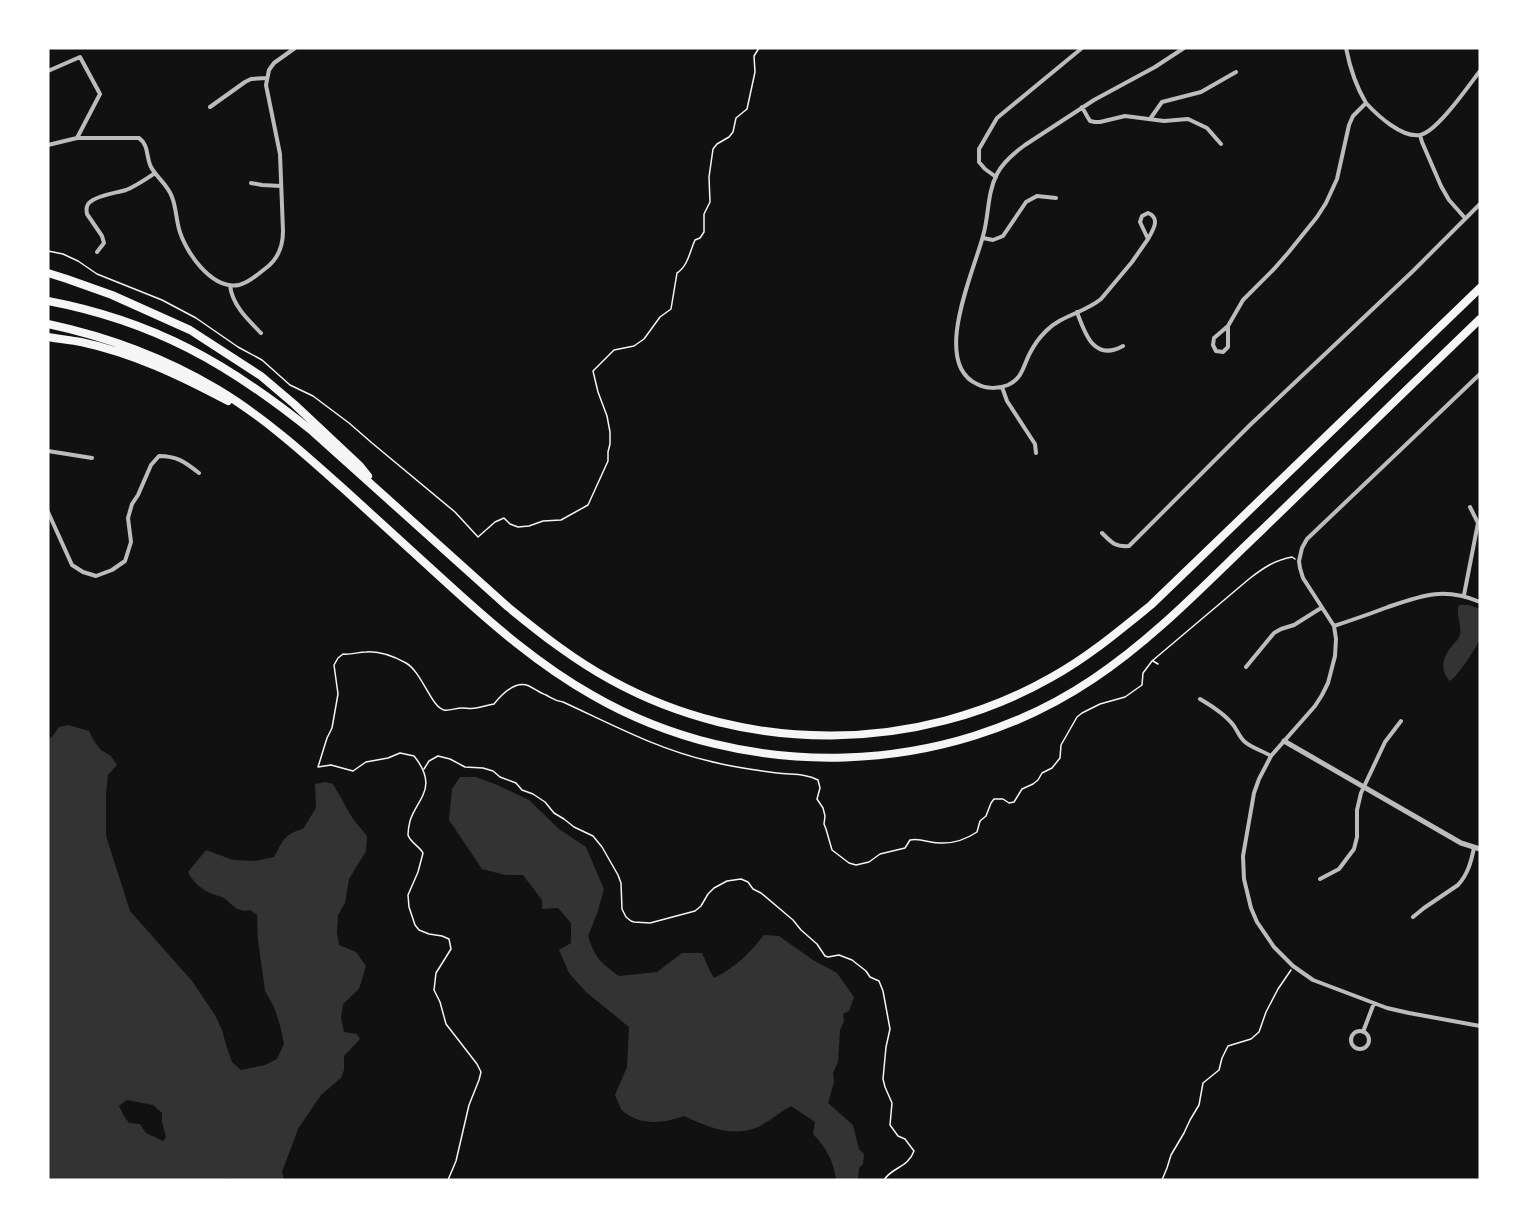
<svg xmlns="http://www.w3.org/2000/svg" width="1528" height="1228" font-family="'Nunito Sans',sans-serif">
<rect width="100%" height="100%" fill="#111"/>
<!-- water -->
<path fill="#333" fill-rule="evenodd" d="M 1459,605 L 1469,605 L 1480,609 C 1480,618 1482,629 1480,638 C 1478,646 1457,677 1450,681 C 1439,670 1443,656 1452,646 C 1455,642 1459,639 1460,634 C 1462,624 1455,614 1459,605 Z
M 68,725 L 89,731 L 94,741 L 101,750 L 111,756 L 117,765 L 108,775 L 106,795 L 106,836 L 130,911 L 192,981 L 215,1015 L 222,1030 L 226,1045 L 232,1062 L 241,1070 L 265,1065 L 277,1059 L 284,1044 L 280,1025 L 274,1007 L 265,991 L 258,940 L 257,915 L 250,910 C 237,913 233,905 224,898 C 220,896 214,895 210,893 C 200,888 193,882 188,872 L 206,850 L 233,860 L 255,861 L 274,857 C 283,841 284,834 303,829 L 316,808 L 315,784 L 325,782 L 333,784 L 353,819 L 367,836 L 366,851 L 349,879 L 345,903 L 338,915 L 337,932 L 339,945 L 356,952 L 366,966 L 359,989 L 343,1004 L 341,1018 L 344,1032 L 357,1034 L 360,1039 L 344,1056 L 344,1070 L 341,1078 L 321,1095 L 298,1129 L 282,1172 L 284,1180 L 230,1180 L 227,1178 L 225,1180 L 48,1180 L 48,739 L 52,737 L 59,727 ZM 127,1100 L 153,1105 L 162,1113 L 162,1122 L 166,1137 L 163,1141 L 146,1133 L 140,1124 L 129,1123 L 124,1116 L 119,1106 Z
M 460,777 L 476,777 L 495,784 L 529,800 L 559,829 L 586,847 L 604,889 L 597,914 L 588,936 C 595,958 601,963 619,976 L 657,972 L 682,953 L 702,953 L 710,971 L 714,978 C 736,967 749,954 764,935 L 779,936 L 813,960 L 837,973 L 854,997 L 849,1011 L 843,1014 L 844,1021 L 840,1030 L 838,1062 L 833,1073 L 834,1082 L 828,1103 L 853,1125 L 859,1149 L 864,1154 L 863,1164 L 859,1168 L 858,1180 L 836,1180 C 834,1162 826,1147 813,1134 L 815,1122 L 791,1106 C 780,1112 770,1121 758,1127 C 733,1138 708,1127 684,1116 C 665,1123 641,1126 624,1112 C 620,1109 618,1101 615,1095 L 627,1067 L 629,1027 L 586,992 L 569,973 L 559,950 L 571,943 L 571,923 L 558,908 L 542,909 L 542,900 L 523,875 L 505,875 L 482,869 L 449,820 L 452,789 Z"/>
<g fill="none" stroke-linecap="round" stroke-linejoin="round">
<!-- path -->
<path stroke="#f5f5f5" stroke-width="1.5" d="M 48,251 L 63,254 L 78,261 L 97,274 L 162,300 L 196,318 L 238,347 L 262,360 L 290,385 L 313,396 L 349,423 L 372,443 L 455,512 L 478,537 L 495,522 L 504,518 L 510,524 L 518,527 L 529,526 L 543,521 L 561,520 L 588,505 L 608,461 L 608,452 L 610,444 L 610,432 L 607,416 L 598,392 L 593,371 L 614,350 L 634,346 L 644,339 L 660,317 L 671,309 L 677,273 C 688,266 690,251 695,240 L 700,238 L 704,232 L 704,214 L 710,202 L 709,177 L 713,149 L 717,144 L 729,137 L 733,132 L 736,118 L 747,109 L 755,72 L 754,56 L 759,48
M 1153,661 L 1158,664
M 424,769 L 429,761 L 438,756 L 450,759 L 465,767 L 483,768 L 493,771 L 500,777 L 516,783 L 522,790 L 533,794 L 545,802 L 554,813 L 564,819 L 574,827 L 593,836 L 602,847 L 618,875 L 621,883 L 622,909 L 626,917 L 631,921 L 634,922 L 650,923 L 695,911 L 701,906 L 708,894 L 714,888 L 727,881 L 741,879 L 748,882 L 753,889 L 761,893 L 793,920 L 801,930 L 817,944 L 825,956 L 828,957 L 839,955 L 852,960 L 866,971 L 870,977 L 879,981 L 883,991 L 890,1029 L 886,1047 L 883,1079 L 885,1087 L 892,1103 L 890,1125 L 898,1136 L 905,1139 L 914,1151 C 908,1168 892,1167 884,1180
M 448,1180 L 456,1161 L 469,1105 L 479,1080 L 481,1072 L 477,1064 L 446,1024 L 440,1002 L 434,990 L 436,973 L 451,949 L 449,939 L 442,936 L 429,934 L 419,930 L 415,925 L 409,907 L 408,895 L 418,872 L 423,853 C 419,846 410,842 408,835 C 408,830 409,825 410,821 C 413,811 419,804 423,795 C 430,781 423,767 414,756 L 400,753 L 388,758 L 366,762 L 353,771 L 331,765 L 318,767 L 327,738 L 332,728 L 338,694 L 334,665 L 338,658 L 343,654 C 351,655 358,652 366,652 C 379,651 395,657 406,663 C 422,672 431,707 444,710 C 449,711 456,708 462,708 C 467,708 471,709 476,708 C 482,707 488,705 494,704 C 502,694 515,680 529,686 C 535,689 540,693 546,695 C 552,698 555,701 563,702 C 611,724 657,749 709,761 C 731,767 754,770 777,773 C 791,775 805,773 818,780 L 820,788 L 817,799 L 823,808 L 825,816 L 824,824 L 826,829 L 832,850 L 849,863 L 856,865 L 869,862 L 880,854 L 905,848 L 910,840 C 922,838 928,843 939,843 C 954,844 965,840 977,832 L 980,821 L 986,816 L 991,803 L 994,799 L 1003,799 L 1009,803 L 1014,802 L 1022,789 L 1033,784 L 1038,780 L 1042,773 L 1052,768 L 1060,758 L 1061,745 L 1077,717 L 1082,713 L 1100,704 L 1125,697 L 1142,685 L 1143,673 L 1152,661 L 1249,579 C 1263,568 1275,560 1292,557 L 1295,559
M 1162,1180 L 1167,1168 L 1171,1155 L 1184,1133 L 1190,1120 L 1199,1105 L 1203,1083 L 1219,1070 L 1222,1058 L 1228,1046 L 1251,1039 L 1259,1032 L 1266,1012 L 1278,989 L 1291,970"/>
<!-- minor -->
<path stroke="#bcbcbc" stroke-width="4" d="M 48,71 L 80,57 L 100,94 L 77,138
M 1366,103 C 1378,116 1402,138 1420,135 C 1437,132 1469,85 1480,71
M 210,107 L 245,82 L 251,79 L 266,78
M 1082,107 L 1087,116 L 1090,121 L 1095,122 L 1100,122 L 1125,116 L 1164,121 L 1188,119 L 1207,128 L 1221,144
M 1150,119 L 1162,102 L 1201,92 L 1236,72
M 1420,135 L 1422,142 L 1441,186 L 1449,200 L 1465,218
M 48,145 L 77,138 L 139,138 C 149,145 146,157 151,167 C 157,178 168,185 172,197 C 176,207 176,218 179,229 C 185,251 211,290 239,285 C 249,283 258,274 266,268 C 278,259 283,246 283,231 L 280,154 L 266,85 L 269,70 L 274,63 L 295,48
M 996,177 L 985,169 L 979,162 L 979,149 L 997,118 L 1082,48
M 251,183 L 262,185 L 281,186
M 1148,213 C 1161,218 1153,230 1148,239 L 1140,222 L 1142,216 Z
M 983,238 L 993,240 L 1003,236 L 1026,202 L 1037,196 L 1056,198
M 1148,239 L 1132,262 L 1101,299 C 1084,313 1062,315 1046,331 C 1040,337 1034,345 1030,353 C 1023,366 1023,378 1008,385 C 998,389 986,389 977,384 C 931,363 974,271 983,236 C 989,216 987,193 997,174 C 1003,162 1014,153 1025,145 L 1094,100 L 1155,67 L 1184,48
M 97,252 L 104,243 L 102,236 L 87,214 C 86,209 86,205 90,202 C 98,195 116,193 126,190 C 136,186 146,179 155,173
M 230,285 C 232,305 248,320 261,333
M 1077,312 C 1085,334 1094,362 1123,346
M 1228,326 L 1228,347 L 1223,352 L 1216,351 L 1213,345 L 1214,338 L 1228,326 L 1243,300 L 1274,269 L 1288,253 L 1317,217 L 1326,203 L 1337,179 L 1349,125 L 1353,116 L 1366,103 C 1355,85 1350,68 1346,48
M 1480,374 L 1307,539 L 1302,548 L 1299,561 L 1300,568 L 1303,578 L 1334,626 L 1336,639 L 1335,656 L 1328,683 L 1322,695 L 1315,706 L 1271,756 L 1259,779 L 1254,793 L 1243,856 L 1244,879 L 1251,908 L 1257,922 L 1274,947 L 1293,966 L 1313,980 L 1387,1008 L 1409,1013 L 1480,1026
M 1002,387 L 1007,401 L 1035,444 L 1036,453
M 48,451 L 92,458
M 48,512 L 72,565 L 83,572 L 96,576 L 112,570 L 125,561 L 131,542 L 128,518 L 132,504 L 138,495 L 151,465 L 159,456 C 177,456 185,462 199,473
M 1102,533 C 1112,543 1115,547 1129,546 L 1250,425 L 1413,271 L 1480,204
M 1464,595 L 1478,523 L 1470,507
M 1334,626 C 1352,620 1370,614 1388,607 C 1423,595 1444,587 1480,602
M 1246,667 L 1274,633 L 1281,629 L 1294,625 L 1321,608
M 1200,699 C 1212,706 1226,715 1234,726 C 1238,732 1240,738 1245,742 C 1252,748 1263,751 1271,756
M 1320,879 L 1339,869 L 1354,849 L 1357,837 L 1357,810 L 1361,793 L 1385,742 L 1401,721
M 1413,917 L 1424,908 L 1458,885 C 1468,874 1471,862 1474,848
M1351 1040a9 9 0 1 1 18 0a9 9 0 1 1-18 0Z
M 1363,1032 L 1374,1003"/>
<!-- tertiary -->
<path stroke="#bcbcbc" stroke-width="5" d="M 1284,741 L 1461,843 L 1480,849"/>
<!-- motorway -->
<path stroke="#f5f5f5" stroke-width="8" d="M 48,273 L 67,279 L 112,295 L 190,330 L 261,376 L 294,404 L 360,466 L 368,476
M 48,301 C 154,321 229,364 312,431 L 508,607 C 541,634 574,660 611,680 C 747,755 917,754 1052,677 C 1088,657 1119,631 1151,605 L 1480,288
M 48,324 C 109,337 163,357 217,389 C 264,417 306,455 346,491 C 380,522 414,553 448,584 C 493,625 539,665 592,695 C 746,784 946,778 1093,679 C 1156,637 1208,581 1262,530 C 1335,459 1407,389 1480,319
M 48,337 C 59,339 70,340 81,342 C 133,353 181,376 228,401"/>
</g>
<!-- border -->
<rect width="1528" height="1228" fill="none" stroke="#ffffff" stroke-width="99"/>
</svg>
